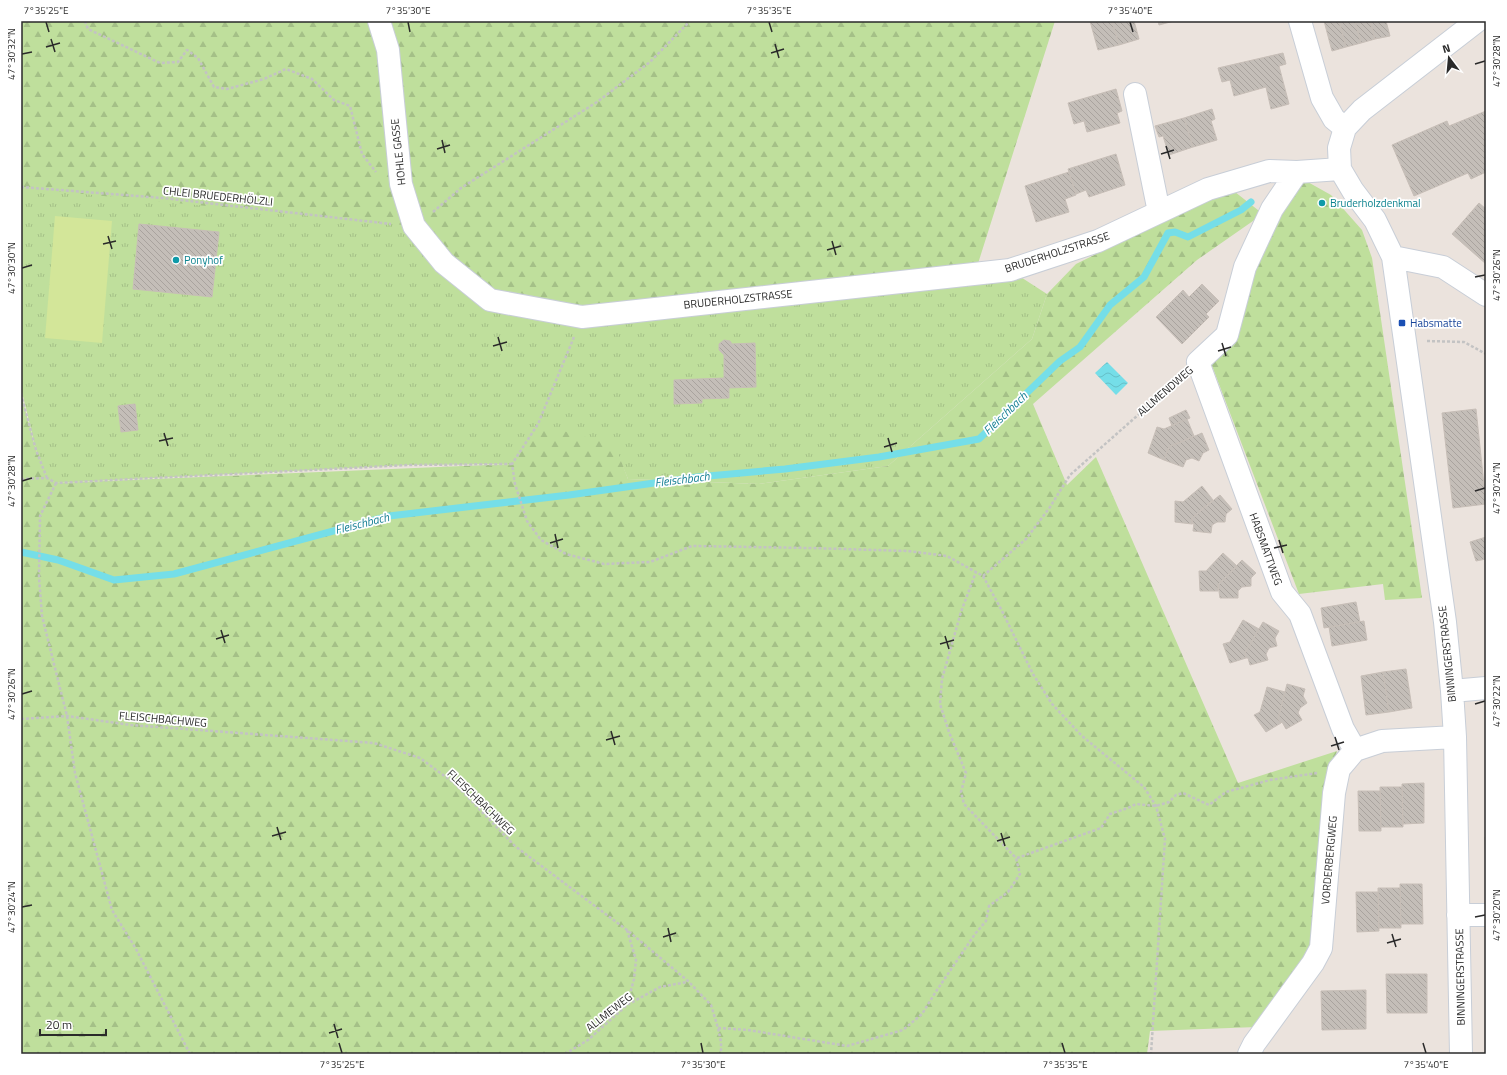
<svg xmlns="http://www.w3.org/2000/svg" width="1507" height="1075" font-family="'Titillium Web',sans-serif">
<defs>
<pattern id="grass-tufts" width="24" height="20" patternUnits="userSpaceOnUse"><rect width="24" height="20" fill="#bfdf9c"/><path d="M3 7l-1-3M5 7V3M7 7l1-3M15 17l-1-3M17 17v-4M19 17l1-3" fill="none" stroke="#a4c087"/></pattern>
<pattern id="forest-firs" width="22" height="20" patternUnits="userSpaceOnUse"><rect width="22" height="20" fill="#bfdf9c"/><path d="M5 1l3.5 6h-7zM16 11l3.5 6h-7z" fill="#a4c087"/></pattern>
<pattern id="water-waves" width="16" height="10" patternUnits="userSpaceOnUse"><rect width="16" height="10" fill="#75dee8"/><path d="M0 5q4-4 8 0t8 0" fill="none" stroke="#65bfc7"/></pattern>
<pattern id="building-back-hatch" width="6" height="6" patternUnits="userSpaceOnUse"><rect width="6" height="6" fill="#c4beb8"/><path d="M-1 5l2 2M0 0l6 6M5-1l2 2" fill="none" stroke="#a9a39e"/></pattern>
</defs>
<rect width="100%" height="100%" fill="#ebe3dd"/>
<!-- grass -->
<path fill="url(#grass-tufts)" d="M 21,187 L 1010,270 L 1047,294 L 1032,339 L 888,466 L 759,484 L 628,479 L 614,445 L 512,464 L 409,465 L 56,483 L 47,478 L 36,450 L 21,388 Z"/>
<!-- forest -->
<path fill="url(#forest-firs)" d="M 21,21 L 1055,21 L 975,273 L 582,317 L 490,300 L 414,226 L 21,188 Z
M 1306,181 L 1331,195 L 1362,230 L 1372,258 L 1422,598 L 1385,600 L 1383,584 L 1299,594 L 1209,358 L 1278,209 Z
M 1230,188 L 1263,214 L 1197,260 L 1033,404 L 1067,485 L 1096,457 L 1238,783 L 1337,751 L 1325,791 L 1311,953 L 1257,1027 L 1150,1031 L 1147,1054 L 21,1054 L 21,394 L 36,450 L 47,477 L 56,483 L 511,464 L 538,424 L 615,445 L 628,479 L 759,484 L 888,466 L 1032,339 L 1047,294 L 1076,264 Z"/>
<!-- pitch -->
<path fill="#d3e699" d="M 55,216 L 112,221 L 102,343 L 45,338 Z"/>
<!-- water -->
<path fill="url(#water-waves)" d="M 1107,362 L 1128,383 L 1116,395 L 1095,373 Z"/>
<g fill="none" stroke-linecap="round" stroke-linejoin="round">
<!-- stream -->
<path stroke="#75dee8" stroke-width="7" d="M 21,552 L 58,560 L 114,580 L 174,574 L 389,516 L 569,495 L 697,477 L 785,469 L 879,457 L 979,439 L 1060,361 L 1080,347 L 1110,305 L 1144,277 L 1168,233 L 1175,232 L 1188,237 L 1241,210 L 1251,202"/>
</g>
<!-- building -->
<path fill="url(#building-back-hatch)" stroke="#c7beb7" d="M 1090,21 L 1112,21 L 1119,45 L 1098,50 Z
M 1112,21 L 1134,21 L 1139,39 L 1119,45 Z
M 1158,21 L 1174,21 L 1159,25 Z
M 1324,21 L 1339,21 L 1346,47 L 1332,51 Z
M 1339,21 L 1355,21 L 1361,43 L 1346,47 Z
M 1355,21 L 1370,21 L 1375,39 L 1361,43 Z
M 1370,21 L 1386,21 L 1390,36 L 1375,39 Z
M 1283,53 L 1286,64 L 1279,66 L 1289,104 L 1271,109 L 1266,87 L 1234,96 L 1230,80 L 1222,82 L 1218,68 Z
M 1116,89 L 1122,111 L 1117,113 L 1120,123 L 1087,132 L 1084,121 L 1074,124 L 1068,103 Z
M 1212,109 L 1215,119 L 1211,121 L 1217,140 L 1193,147 L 1184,118 Z
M 1486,111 L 1486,172 L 1471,179 L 1468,173 L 1414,196 L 1392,145 L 1447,121 L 1449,126 Z
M 1184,118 L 1193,147 L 1169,155 L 1163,136 L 1159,137 L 1155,126 Z
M 1116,154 L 1125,185 L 1089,197 L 1086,190 L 1076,194 L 1068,169 Z
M 1069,172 L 1076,195 L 1065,199 L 1069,212 L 1036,222 L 1025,186 Z
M 1479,203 L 1486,209 L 1486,264 L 1452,234 Z
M 139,224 L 219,232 L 212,297 L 133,289 Z
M 1202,284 L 1219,301 L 1206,314 L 1209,317 L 1182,344 L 1156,317 L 1183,290 L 1189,297 Z
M 724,340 L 730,341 L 732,344 L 755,343 L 756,387 L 729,388 L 729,398 L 702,399 L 702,403 L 674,404 L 674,380 L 724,378 L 724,355 L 719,350 L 719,344 Z
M 135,404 L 138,430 L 121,432 L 118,406 Z
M 1476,409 L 1486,504 L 1453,508 L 1442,413 Z
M 1186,410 L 1190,418 L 1172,426 L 1169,418 Z
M 1187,419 L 1194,436 L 1169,447 L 1164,460 L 1148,453 L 1157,427 L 1164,429 Z
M 1202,433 L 1209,450 L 1203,453 L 1199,461 L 1192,458 L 1186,460 L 1183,467 L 1164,460 L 1169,447 Z
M 1202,486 L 1213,500 L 1192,518 L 1192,524 L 1175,522 L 1175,501 L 1183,502 Z
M 1220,495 L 1232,509 L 1226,514 L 1225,522 L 1217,522 L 1212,525 L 1211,533 L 1193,531 L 1194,523 L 1192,524 L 1192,518 Z
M 1486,537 L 1486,559 L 1476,561 L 1470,542 Z
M 1223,553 L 1237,566 L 1218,585 L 1218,591 L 1200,591 L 1199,571 L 1206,571 Z
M 1242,560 L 1256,573 L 1251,578 L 1251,586 L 1242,587 L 1238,591 L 1238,598 L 1220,598 L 1218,585 Z
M 1356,602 L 1360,622 L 1324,628 L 1321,608 Z
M 1243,620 L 1259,629 L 1245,653 L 1246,658 L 1230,663 L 1223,644 L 1230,642 Z
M 1364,621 L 1367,640 L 1332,646 L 1329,627 Z
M 1263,622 L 1279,631 L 1275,638 L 1277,646 L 1269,648 L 1266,654 L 1268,660 L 1250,665 L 1248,658 L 1246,658 L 1245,653 Z
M 1406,669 L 1412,708 L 1389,712 L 1383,672 Z
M 1383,672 L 1389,712 L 1366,715 L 1361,676 Z
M 1287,684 L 1305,689 L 1303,696 L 1307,703 L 1300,708 L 1298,713 L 1302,720 L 1286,729 L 1282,722 L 1281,723 L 1278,719 Z
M 1267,687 L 1285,692 L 1278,719 L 1281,723 L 1266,732 L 1254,715 L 1260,712 Z
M 1424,783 L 1424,823 L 1403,824 L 1402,784 Z
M 1380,787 L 1402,787 L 1403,827 L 1381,827 Z
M 1358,791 L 1380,791 L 1381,831 L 1359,831 Z
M 1486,836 L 1486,873 L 1485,837 Z
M 1400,884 L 1422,884 L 1423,924 L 1401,924 Z
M 1378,888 L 1400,888 L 1401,928 L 1379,928 Z
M 1356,892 L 1378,892 L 1379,931 L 1357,932 Z
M 1386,974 L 1427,974 L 1427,1013 L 1387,1013 Z
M 1366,990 L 1366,1029 L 1322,1030 L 1321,991 Z"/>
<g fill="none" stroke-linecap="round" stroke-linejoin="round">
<!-- minor casing -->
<g stroke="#c8ced7" stroke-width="24">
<path id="minor" d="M 379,21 L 388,50 L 401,184 L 414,226 L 444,263 L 490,300 L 582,317 L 1010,270 L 1098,241 L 1208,189 L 1269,171 L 1297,172 L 1340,169
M 1300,21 L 1322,98 L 1334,119 L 1345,128
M 1135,94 L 1159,212
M 1297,172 L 1272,209 L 1245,267 L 1227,335 L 1198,362 L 1282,592 L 1300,614 L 1343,729 L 1355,750
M 1393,257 L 1443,267 L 1486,295
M 1452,691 L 1486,688
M 1458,915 L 1486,915
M 1249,1054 L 1254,1044 L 1313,963 L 1321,948 L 1334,793 L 1339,769 L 1355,750 L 1382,741 L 1455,737
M 1461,1054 L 1455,737 L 1452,691 L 1445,622 L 1393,257 L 1375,220 L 1353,191 L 1340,169 L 1339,148 L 1345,128 L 1362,110 L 1477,21"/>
</g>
<!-- path -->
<path stroke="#c3c3c3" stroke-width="2.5" stroke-dasharray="3 2" stroke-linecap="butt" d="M 85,21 L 88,29 L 160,63 L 178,62 L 187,50 L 198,58 L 214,87 L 227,89 L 264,79 L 286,69 L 312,79 L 334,100 L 350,106 L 362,154 L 376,172
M 21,187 L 163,198 L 391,224
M 433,212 L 461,188 L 597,102 L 650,62 L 690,21
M 574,337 L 538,424 L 512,464 L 515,484 L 527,521 L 541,540 L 566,554 L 604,564 L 650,562 L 692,546 L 810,548 L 908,551 L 947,556 L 983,576 L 1001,609 L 1033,674 L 1052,704 L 1082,736 L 1144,787 L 1156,806 L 1165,839 L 1151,1054
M 1427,341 L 1464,342 L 1486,354
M 21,394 L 36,450 L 47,478
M 21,479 L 47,478 L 56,483 L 409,465 L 512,464
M 56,483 L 40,516 L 39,577 L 42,616 L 67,716 L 75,773 L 112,910 L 136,949 L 190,1054
M 983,576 L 1026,539 L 1050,507 L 1070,475 L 1180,378
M 21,719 L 67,716 L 131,725 L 374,743 L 420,758 L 454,783 L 515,846 L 627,930 L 688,981 L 711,1005 L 718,1028 L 721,1042 L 721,1054
M 1017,858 L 1101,828 L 1110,814 L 1128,808 L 1136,804 L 1156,806 L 1169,802 L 1176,795 L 1183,793 L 1209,805 L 1226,792 L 1270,780 L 1317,773
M 627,930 L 636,960 L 634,979 L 627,1005
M 718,1028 L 748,1030 L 847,1046 L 903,1030 L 922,1014 L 935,993 L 975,934 L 986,921 L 989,906 L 1008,892 L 1020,874 L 1016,858 L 964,804 L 961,792 L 966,773 L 949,732 L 940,704 L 942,679 L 961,612 L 976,572
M 565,1054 L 588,1040 L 627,1005 L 660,987 L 687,982"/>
<!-- minor -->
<use href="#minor" stroke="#fff" stroke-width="22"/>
</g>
<!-- ticks -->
<path fill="none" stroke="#2a2a2a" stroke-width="1.5" d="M 46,22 L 49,32M 408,22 L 410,32M 769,22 L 772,32M 1130,22 L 1133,32M 51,39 L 55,52M 775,44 L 779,58M 46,47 L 60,43M 771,53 L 784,49M 22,54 L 32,52M 1475,64 L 1485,61M 442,140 L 445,153M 1166,146 L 1170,159M 437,149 L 450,145M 1161,154 L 1174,150M 108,236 L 112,249M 832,241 L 836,255M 103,244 L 116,241M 827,250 L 841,246M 22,268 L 32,265M 1475,277 L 1485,275M 498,337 L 502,351M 1222,343 L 1226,356M 493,346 L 507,342M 1218,351 L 1231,347M 164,433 L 168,446M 888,438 L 892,452M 159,441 L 173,438M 884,447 L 897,443M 22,481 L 32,478M 1475,491 L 1485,488M 555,534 L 558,548M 1279,540 L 1283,553M 550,543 L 563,539M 1274,548 L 1287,545M 221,630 L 225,643M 945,636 L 949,649M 216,639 L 229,635M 940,644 L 954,640M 22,694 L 32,691M 1475,704 L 1485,701M 611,731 L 615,745M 1335,737 L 1339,750M 606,740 L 620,736M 1331,746 L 1344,742M 277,827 L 281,840M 1001,833 L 1005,846M 272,836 L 286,832M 997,841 L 1010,837M 22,907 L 32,905M 1475,917 L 1485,915M 668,928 L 671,942M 1392,934 L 1396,947M 663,937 L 676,933M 1387,943 L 1401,939M 334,1024 L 338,1038M 329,1033 L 342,1029M 339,1043 L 342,1053M 701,1043 L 703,1053M 1062,1043 L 1065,1053M 1423,1043 L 1426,1053"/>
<!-- markers -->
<g fill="#0f9aa8" stroke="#fff" stroke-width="1.5">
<circle cx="1322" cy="203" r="4"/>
<circle cx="176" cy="260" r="4"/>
</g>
<rect fill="#1a4fb4" stroke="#fff" stroke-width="1.5" x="1398" y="319" width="8" height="8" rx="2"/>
<g text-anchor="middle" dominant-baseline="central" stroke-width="3.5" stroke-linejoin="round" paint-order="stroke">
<!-- street labels -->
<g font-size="11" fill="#2a2a2a" stroke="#fff">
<text transform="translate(398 152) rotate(-96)">HOHLE GASSE</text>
<text transform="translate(218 196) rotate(6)">CHLEI BRUEDERHÖLZLI</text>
<text transform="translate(1057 252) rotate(-18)">BRUDERHOLZSTRASSE</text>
<text transform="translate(738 299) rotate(-6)">BRUDERHOLZSTRASSE</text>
<text transform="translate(1165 391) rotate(-41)">ALLMENDWEG</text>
<text transform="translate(1266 549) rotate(70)">HABSMATTWEG</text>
<text transform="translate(1447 654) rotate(-96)">BINNINGERSTRASSE</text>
<text transform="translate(163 719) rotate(5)">FLEISCHBACHWEG</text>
<text transform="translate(481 802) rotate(44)">FLEISCHBACHWEG</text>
<text transform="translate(1329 860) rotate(-85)">VORDERBERGWEG</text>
<text transform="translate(1460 977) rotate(-91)">BINNINGERSTRASSE</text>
<text transform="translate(609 1012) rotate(-38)">ALLMEWEG</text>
</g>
<!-- culture labels -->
<g font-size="11" fill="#0d838f" stroke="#fff" text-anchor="start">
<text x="1330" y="203">Bruderholzdenkmal</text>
<text x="184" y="260">Ponyhof</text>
</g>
<!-- transit labels -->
<g font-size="11" fill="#164399" stroke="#fff" text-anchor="start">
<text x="1410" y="323">Habsmatte</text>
</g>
<!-- water labels -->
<g font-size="12" font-style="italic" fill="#157f94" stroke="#fff">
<text transform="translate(1005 413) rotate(-44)">Fleischbach</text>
<text transform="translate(682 479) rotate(-7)">Fleischbach</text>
<text transform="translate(362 523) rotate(-14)">Fleischbach</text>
</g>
</g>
<!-- border -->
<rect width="1507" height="1075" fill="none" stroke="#ffffff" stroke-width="44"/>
<!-- north arrow -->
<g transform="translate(1449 58) rotate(344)" stroke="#ffffff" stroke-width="3" paint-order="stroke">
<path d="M0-3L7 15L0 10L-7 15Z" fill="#2a2a2a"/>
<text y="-6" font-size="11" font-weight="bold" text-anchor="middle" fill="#2a2a2a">N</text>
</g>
<!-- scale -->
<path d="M40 1029v6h66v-6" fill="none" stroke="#2a2a2a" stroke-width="2"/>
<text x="46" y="1029" font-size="12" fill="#2a2a2a" stroke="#ffffff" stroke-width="3" paint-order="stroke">20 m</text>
<rect x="22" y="22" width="1463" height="1031" fill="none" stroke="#2a2a2a" stroke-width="1.5"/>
<g font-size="10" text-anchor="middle" fill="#2a2a2a">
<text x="46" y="14">7°35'25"E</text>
<text x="408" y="14">7°35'30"E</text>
<text x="769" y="14">7°35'35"E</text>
<text x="1130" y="14">7°35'40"E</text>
<text transform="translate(11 54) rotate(-90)" y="4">47°30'32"N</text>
<text transform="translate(1496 61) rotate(-90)" y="4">47°30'28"N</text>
<text transform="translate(11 268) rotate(-90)" y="4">47°30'30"N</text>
<text transform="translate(1496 275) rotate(-90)" y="4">47°30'26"N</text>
<text transform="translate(11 481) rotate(-90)" y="4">47°30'28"N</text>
<text transform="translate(1496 488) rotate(-90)" y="4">47°30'24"N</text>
<text transform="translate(11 694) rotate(-90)" y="4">47°30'26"N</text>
<text transform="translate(1496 701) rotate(-90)" y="4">47°30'22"N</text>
<text transform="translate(11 907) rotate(-90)" y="4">47°30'24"N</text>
<text transform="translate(1496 915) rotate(-90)" y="4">47°30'20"N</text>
<text x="342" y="1068">7°35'25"E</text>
<text x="703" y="1068">7°35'30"E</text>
<text x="1065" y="1068">7°35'35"E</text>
<text x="1426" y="1068">7°35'40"E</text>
</g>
</svg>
